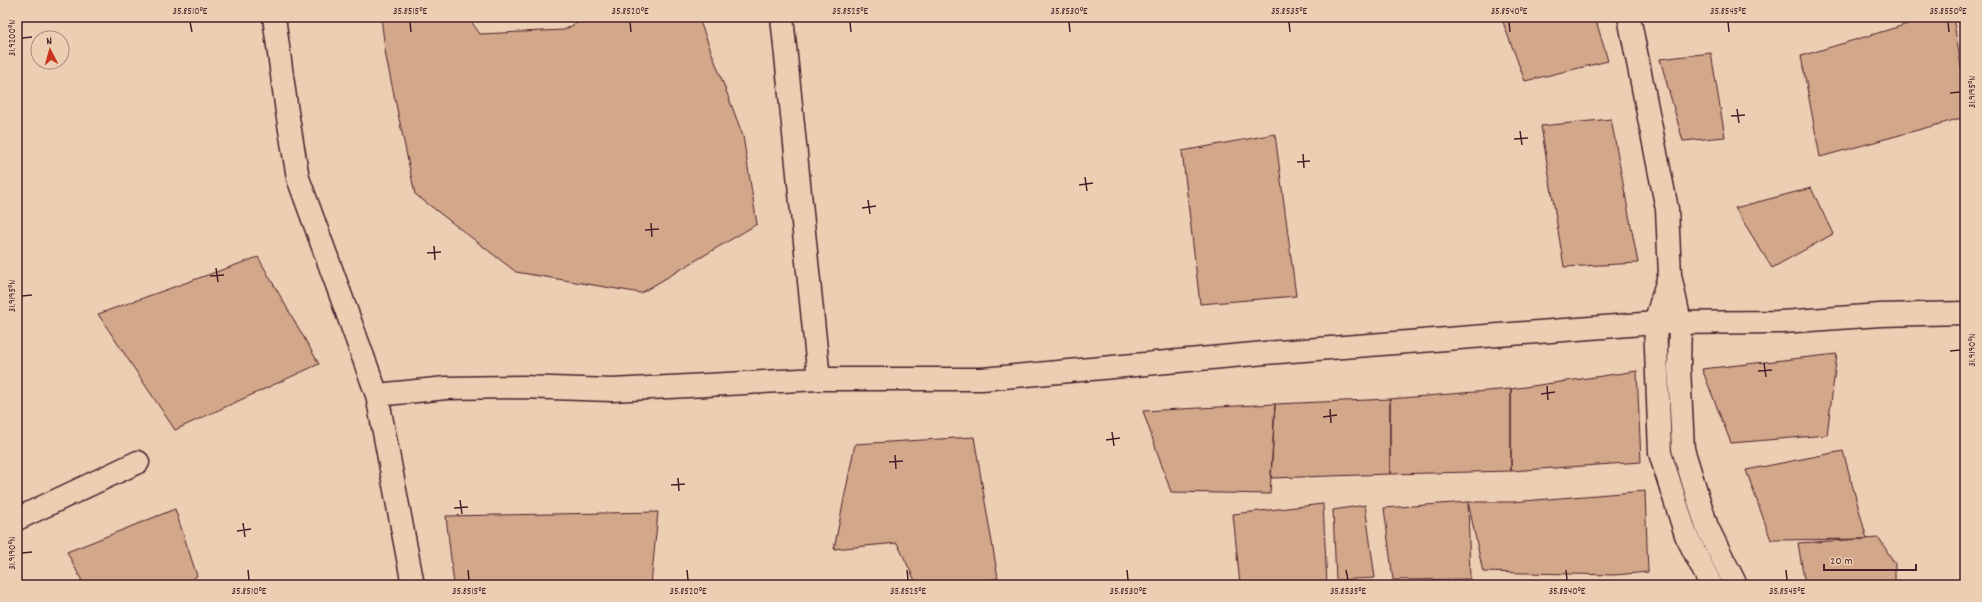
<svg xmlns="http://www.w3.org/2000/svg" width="1982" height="602" font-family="Dekko,sans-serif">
<rect width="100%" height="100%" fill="#ecceb2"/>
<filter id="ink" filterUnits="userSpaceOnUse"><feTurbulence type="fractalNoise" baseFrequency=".025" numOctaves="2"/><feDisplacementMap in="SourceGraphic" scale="8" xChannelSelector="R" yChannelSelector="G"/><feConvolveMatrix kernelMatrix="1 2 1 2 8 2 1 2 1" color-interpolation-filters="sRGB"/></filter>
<g filter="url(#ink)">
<!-- building -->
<path fill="#d3a789" stroke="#4a1f2b" d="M 381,17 L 468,17 L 480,34 L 564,30 L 587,17 L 696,17 L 701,24 L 743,136 L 757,224 L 641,293 L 516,272 L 415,194 L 386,57 Z
M 1501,17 L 1595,17 L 1608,61 L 1525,81 Z
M 1931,17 L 1953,17 L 1965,90 L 1965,117 L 1820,157 L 1801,56 Z
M 1711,53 L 1725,137 L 1683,141 L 1660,59 Z
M 1611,119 L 1638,263 L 1564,267 L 1541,126 Z
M 1275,134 L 1296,296 L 1200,304 L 1182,151 Z
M 1811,188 L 1833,234 L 1772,268 L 1735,208 Z
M 258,257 L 319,364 L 175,430 L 98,314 Z
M 1837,354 L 1827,435 L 1731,443 L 1702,369 Z
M 1637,371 L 1641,462 L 1511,471 L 1511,389 Z
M 1511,389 L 1511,471 L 1390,474 L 1390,399 Z
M 1390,399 L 1390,474 L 1271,478 L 1275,404 Z
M 1275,404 L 1270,494 L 1171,492 L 1143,411 Z
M 974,437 L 998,578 L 968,585 L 917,585 L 897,543 L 834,549 L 855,444 Z
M 1843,451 L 1867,539 L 1771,540 L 1746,470 Z
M 1645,491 L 1648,572 L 1615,575 L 1483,572 L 1468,502 L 1512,502 Z
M 1468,502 L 1470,579 L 1393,580 L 1384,508 Z
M 1323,504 L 1327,585 L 1240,585 L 1233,514 Z
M 1365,505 L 1375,578 L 1336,580 L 1333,510 Z
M 175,509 L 197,576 L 184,585 L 84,585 L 67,552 Z
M 658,512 L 651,585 L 454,585 L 446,516 Z
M 1879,538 L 1895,564 L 1895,585 L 1805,585 L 1798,543 Z"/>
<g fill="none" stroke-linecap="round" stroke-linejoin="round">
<!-- minor casing -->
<g stroke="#4a1f2b" stroke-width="25">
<path id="minor" d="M 274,17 L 287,112 L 298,178 L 377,395 L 413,585
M 782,17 L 819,379
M 1629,17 L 1667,209 L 1670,275 L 1680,322 L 1679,368 L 1683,449 L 1707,527 L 1736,585
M 1669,276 L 1655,323 L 1660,453 L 1686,535 L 1711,585
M 377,395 L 446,388 L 521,387 L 612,390 L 819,379 L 982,379 L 1265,353 L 1655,323 L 1782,322 L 1880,315 L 1965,313
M 17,519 L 138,462"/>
</g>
<!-- minor -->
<use href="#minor" stroke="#ecceb2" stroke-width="22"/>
</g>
</g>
<!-- ticks -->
<path fill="none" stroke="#4a1f2b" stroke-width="1.5" d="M 190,22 L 192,32M 410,22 L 411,32M 630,22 L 631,32M 850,22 L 851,32M 1069,22 L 1070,32M 1289,22 L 1290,32M 1509,22 L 1510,32M 1728,22 L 1729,32M 1948,22 L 1949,32M 22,38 L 32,37M 1950,93 L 1960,92M 1737,109 L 1739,123M 1731,116 L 1745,115M 1520,131 L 1522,145M 1514,139 L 1528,138M 1303,154 L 1304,168M 1297,162 L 1310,161M 1085,177 L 1087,191M 1079,185 L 1093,183M 868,200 L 870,214M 862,208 L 876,206M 651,223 L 652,237M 645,230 L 659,229M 434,246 L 435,260M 427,253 L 441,252M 216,268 L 218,282M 210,276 L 224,275M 22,296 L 32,295M 1950,351 L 1960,350M 1764,363 L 1766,377M 1758,371 L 1772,370M 1547,386 L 1548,400M 1541,394 L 1555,392M 1330,409 L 1331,423M 1323,417 L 1337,415M 1112,432 L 1114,446M 1106,440 L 1120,438M 895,455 L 896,469M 889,462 L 903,461M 678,478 L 679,491M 671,485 L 685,484M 460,500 L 462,514M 454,508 L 468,507M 243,523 L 245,537M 237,531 L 251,529M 22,553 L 32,552M 248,570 L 249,580M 468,570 L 469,580M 687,570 L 688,580M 907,570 L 908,580M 1127,570 L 1128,580M 1346,570 L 1348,580M 1566,570 L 1567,580M 1786,570 L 1787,580"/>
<!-- margin -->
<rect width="1982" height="602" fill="none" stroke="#ecceb2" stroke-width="44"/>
<!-- north arrow -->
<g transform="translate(50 50) rotate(354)"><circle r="19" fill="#ecceb2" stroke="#ab887c"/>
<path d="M0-3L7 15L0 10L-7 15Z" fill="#c8321e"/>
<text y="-6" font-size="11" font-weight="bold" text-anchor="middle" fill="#4a1f2b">N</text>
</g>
<!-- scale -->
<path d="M1824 564v6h92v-6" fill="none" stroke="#4a1f2b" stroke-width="2"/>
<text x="1830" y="564" font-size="12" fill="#4a1f2b" stroke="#ecceb2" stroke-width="3" paint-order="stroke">20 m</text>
<rect x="22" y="22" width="1938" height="558" fill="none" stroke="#4a1f2b" stroke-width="1.5"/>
<g font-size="10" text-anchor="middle" fill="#4a1f2b">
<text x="190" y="14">35.8510°E</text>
<text x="410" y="14">35.8515°E</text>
<text x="630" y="14">35.8520°E</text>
<text x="850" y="14">35.8525°E</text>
<text x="1069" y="14">35.8530°E</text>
<text x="1289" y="14">35.8535°E</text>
<text x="1509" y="14">35.8540°E</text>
<text x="1728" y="14">35.8545°E</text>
<text x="1948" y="14">35.8550°E</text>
<text transform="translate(11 38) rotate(-90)" y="4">31.9200°N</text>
<text transform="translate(1971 92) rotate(-90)" y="4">31.9195°N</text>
<text transform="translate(11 296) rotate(-90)" y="4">31.9195°N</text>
<text transform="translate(1971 350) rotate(-90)" y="4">31.9190°N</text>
<text transform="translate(11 553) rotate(-90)" y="4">31.9190°N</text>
<text x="249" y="594">35.8510°E</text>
<text x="469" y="594">35.8515°E</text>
<text x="688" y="594">35.8520°E</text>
<text x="908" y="594">35.8525°E</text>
<text x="1128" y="594">35.8530°E</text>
<text x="1348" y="594">35.8535°E</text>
<text x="1567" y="594">35.8540°E</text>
<text x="1787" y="594">35.8545°E</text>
</g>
</svg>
